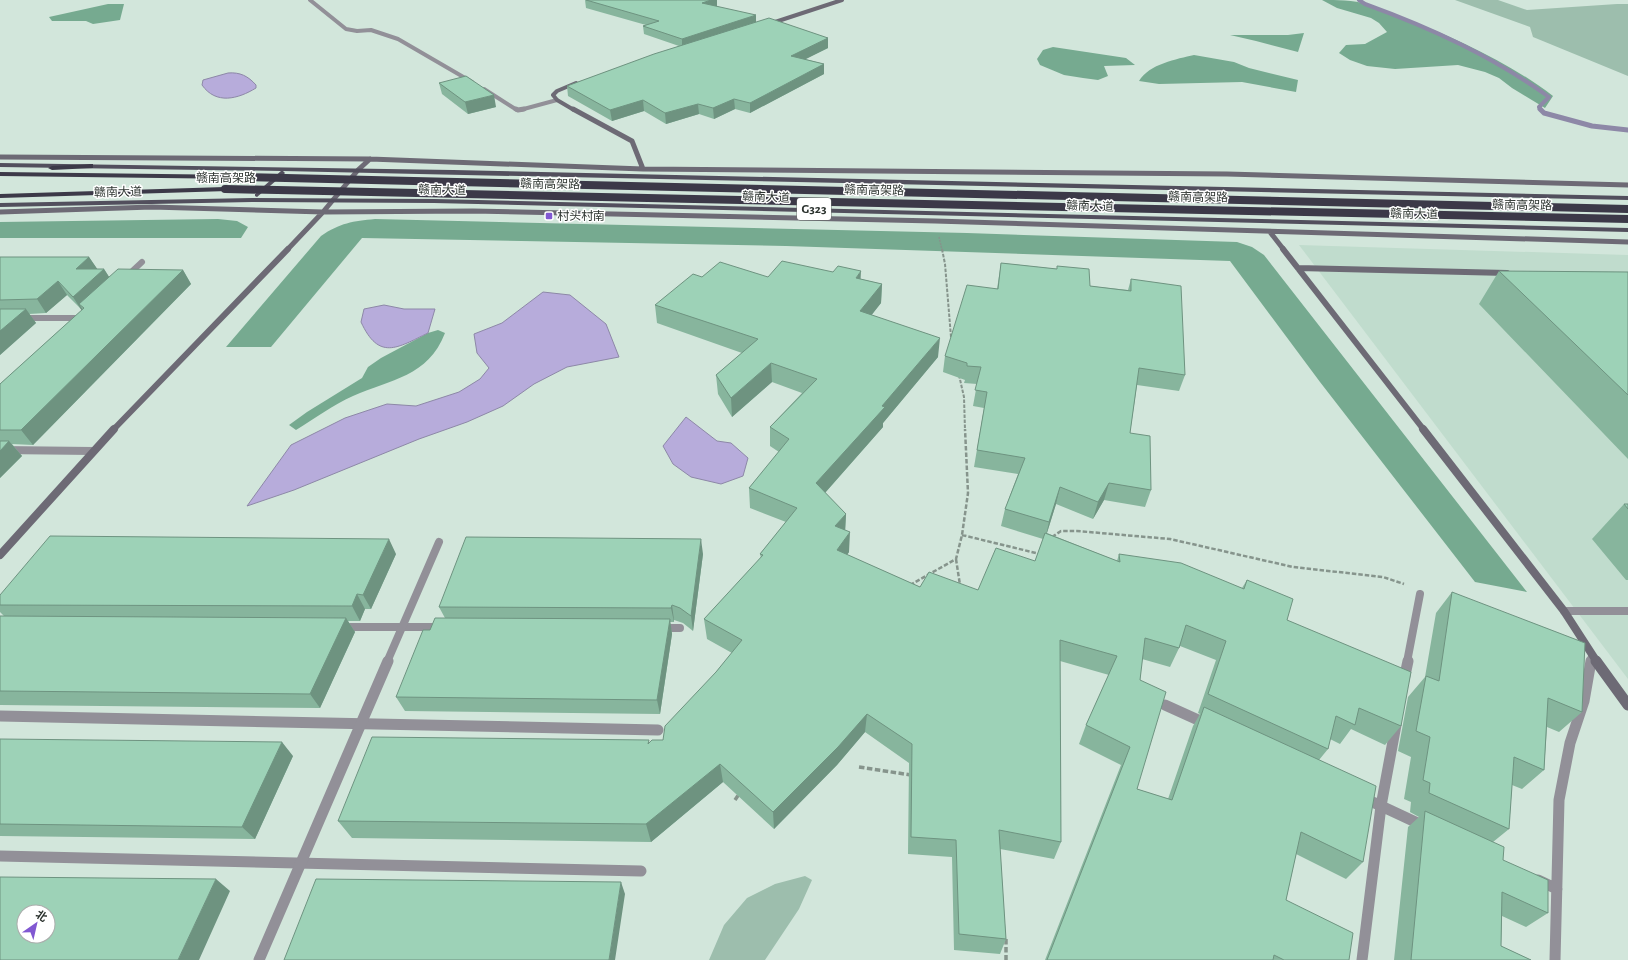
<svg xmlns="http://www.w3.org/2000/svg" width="1628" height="960" font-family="'Alegreya Sans','Noto Sans SC',sans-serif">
<rect width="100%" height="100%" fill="#d2e6db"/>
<!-- built -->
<path fill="#c0dccd" d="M 1299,245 L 1628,255 L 1628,679 Z"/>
<!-- green -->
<path fill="#9dbead" d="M 1455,0 L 1498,0 L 1527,10 L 1617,4 L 1628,4 L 1628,76 L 1533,37 L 1530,27 Z
M 805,876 L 812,880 L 799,909 L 765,960 L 709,960 L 724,925 L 747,898 L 775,884 Z"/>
<!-- forest -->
<path fill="#76aa90" d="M 1322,0 C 1337,0 1353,0 1367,4 C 1380,7 1392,14 1404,18 C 1453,37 1512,64 1553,96 L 1545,108 L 1512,88 L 1499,78 L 1485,72 L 1458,65 L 1395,69 L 1367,66 L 1350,60 L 1339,53 L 1346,45 L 1365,44 L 1387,32 L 1379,23 L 1371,18 L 1337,8 Z
M 108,4 L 124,4 L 120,20 L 93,24 L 86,21 L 52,21 L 49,17 Z
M 1304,33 L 1298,52 L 1256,41 L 1230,35 L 1288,35 Z
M 1053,47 L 1126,58 L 1135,65 L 1104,66 L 1108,76 L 1098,80 L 1083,78 L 1064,75 L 1040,65 L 1037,59 L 1043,50 Z
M 1194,55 L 1234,62 L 1249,68 L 1298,80 L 1296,92 L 1242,82 L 1159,84 L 1139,81 C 1149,64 1177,59 1194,55 Z
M 218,219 L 237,221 L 248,227 L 241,238 L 0,238 L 0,222 Z
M 375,219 L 967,233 L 1237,242 L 1252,247 L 1264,255 L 1527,592 L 1475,582 L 1320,382 L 1230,261 L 786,246 L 362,238 L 271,347 L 226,347 L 321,236 C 340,223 353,221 375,219 Z
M 438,330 L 445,333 C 428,377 391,379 353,396 C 333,405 314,419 296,430 L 289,425 L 307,412 L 362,378 L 368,367 L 381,358 L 428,333 Z"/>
<!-- water -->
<path fill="#b7acdb" stroke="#8d88a7" d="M 228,73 C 240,72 248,76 256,85 L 256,88 C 238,99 216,105 202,85 L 203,80 Z
M 543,292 L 570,295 L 606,324 L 619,357 L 567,367 L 534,384 L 503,406 L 467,422 L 419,439 L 294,490 L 247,506 L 291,445 L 345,418 L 387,404 L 416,406 L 459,392 L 480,379 L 489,368 L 477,353 L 474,334 L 502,323 Z
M 384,305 L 404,309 L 435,309 L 428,333 C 397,348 379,361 361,322 L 364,309 Z
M 686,417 L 717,441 L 731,443 L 748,458 L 743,476 L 721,484 L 691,477 L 673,464 L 663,446 Z"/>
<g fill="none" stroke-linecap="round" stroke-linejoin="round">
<!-- stream-far1 -->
<path stroke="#8d88a7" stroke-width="4" d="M 1359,0 L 1365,4 C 1431,28 1492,56 1549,97 L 1539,107 L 1541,110"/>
<!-- stream -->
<path stroke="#8d88a7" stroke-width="5" d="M 1540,109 L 1544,113 L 1592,126 L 1628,130"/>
<!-- path-far3 -->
<path stroke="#86948c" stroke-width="1.5" stroke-dasharray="2 1" stroke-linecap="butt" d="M 939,237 L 942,250"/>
<!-- path-far2 -->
<path stroke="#86948c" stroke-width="2" stroke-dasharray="3.5 1.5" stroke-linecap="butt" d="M 942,249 L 945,264 L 951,337
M 959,375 L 964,397 L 965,430"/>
<!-- path-far1 -->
<path stroke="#86948c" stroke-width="2.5" stroke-dasharray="4.5 2" stroke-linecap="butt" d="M 962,535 L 1040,554
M 1052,537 L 1061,531 L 1077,531 L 1170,539 L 1293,567 L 1383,577 L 1404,584
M 956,559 L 960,585
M 910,585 L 956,559 L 962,535 L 968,493 L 965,429"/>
<!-- path -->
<path stroke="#86948c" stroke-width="3.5" stroke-dasharray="5.5 2.5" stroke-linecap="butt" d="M 859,767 L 911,775
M 735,800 L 739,794
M 1006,939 L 1006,960"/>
<!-- lane-far2 -->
<path stroke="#929098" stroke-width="6" d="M 127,276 L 142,262"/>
<!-- lane-far1 -->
<path stroke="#929098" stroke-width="8" d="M 341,627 L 441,627
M 661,628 L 680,628"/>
<!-- lane -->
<path stroke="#929098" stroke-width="11" d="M 0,716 L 658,730
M 0,856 L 641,871"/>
<!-- street-far4 -->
<path stroke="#929098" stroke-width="4" d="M 310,0 L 346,29 L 357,31 L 371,30 L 398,39 L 472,82
M 484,89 L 517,110
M 520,110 L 557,100"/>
<!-- street-far3 -->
<path stroke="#929098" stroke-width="5" d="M 516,109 L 518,110 L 524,109"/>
<!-- street-far2 -->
<path stroke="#929098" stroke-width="6" d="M 23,318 L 82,318"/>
<!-- street-far1 -->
<path stroke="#929098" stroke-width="8" d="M 0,450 L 93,451
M 1564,611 L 1628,611
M 387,662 L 439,542
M 1407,662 L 1420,594
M 1591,662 L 1592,656"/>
<!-- street -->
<path stroke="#929098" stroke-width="11" d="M 1404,680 L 1408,661
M 1165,705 L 1207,724
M 1364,798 L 1424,826
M 1538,880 L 1557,889
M 259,960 L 388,661
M 1362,960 L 1381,806 L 1396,725
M 1555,960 L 1559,800 L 1570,743 L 1584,701 L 1591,661"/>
<!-- secondary-far4 -->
<path stroke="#6d6a75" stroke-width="4" d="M 769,24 L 842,0
M 574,110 L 557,100 L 553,95 L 557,91 L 576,83"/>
<!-- secondary-far3 -->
<path stroke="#6d6a75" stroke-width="5" d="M 573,109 L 632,141 L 643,169
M 0,157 L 370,159 L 643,169 L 1227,174 L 1628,185
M 0,212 L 152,207 L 323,212 L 473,211 L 935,221 L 1628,242
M 1270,232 L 1284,250
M 287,250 L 323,212 L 358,170 L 370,159"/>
<!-- secondary-far2 -->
<path stroke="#6d6a75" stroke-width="6" d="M 1283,249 L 1424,430
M 1298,268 L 1507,273
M 113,430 L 288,249"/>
<!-- secondary-far1 -->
<path stroke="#6d6a75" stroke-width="8" d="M 1423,429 L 1564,611 L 1597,662
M 0,555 L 114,429"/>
<!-- secondary -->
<path stroke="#6d6a75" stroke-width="11" d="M 1596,661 L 1628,705"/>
<!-- primary -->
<path fill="#524f5d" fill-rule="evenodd" d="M 0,163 L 453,170 L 1628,196 L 1628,200 L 283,171 L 285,173 L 284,174 L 257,197 L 255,196 L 255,194 L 281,171 L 0,167 Z
M 252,198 L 434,199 L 1628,228 L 1628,232 L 434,203 L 252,202 L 0,207 L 0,203 Z"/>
<!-- highway -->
<path fill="#3c3948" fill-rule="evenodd" d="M 90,164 L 93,164 L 93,168 L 52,170 L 48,168 L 52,166 Z
M 0,172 L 242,175 L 246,177 L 242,179 L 0,176 Z
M 225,187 L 228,187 L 228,191 L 0,198 L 0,194 Z"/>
<!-- highway-bridge -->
<path stroke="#3c3948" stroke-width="8" d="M 242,177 L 1628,209
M 225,189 L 1628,219"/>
</g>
<!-- wall -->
<path fill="#87b59d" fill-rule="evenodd" d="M 585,0 L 717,0 L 717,6 L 756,22 L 828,38 L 828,48 L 805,59 L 824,64 L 824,74 L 750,113 L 735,109 L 714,119 L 699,114 L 666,124 L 644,111 L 612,121 L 568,96 L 567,86 L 679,46 L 644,34 L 643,26 L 646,25 L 586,8 Z
M 439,83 L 496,107 L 468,114 L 442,94 Z
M 0,257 L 89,257 L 97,269 L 104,269 L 109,277 L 183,270 L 191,284 L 33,445 L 12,444 L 22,456 L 0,478 L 0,384 L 82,310 L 67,295 L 46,313 L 29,314 L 36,323 L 0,355 Z
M 1001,263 L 1057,269 L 1057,266 L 1090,286 L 1128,290 L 1131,279 L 1185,375 L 1179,391 L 1137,385 L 1130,433 L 1151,490 L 1145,507 L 1104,500 L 1093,519 L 1056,504 L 1047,533 L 1117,561 L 1119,554 L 1242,588 L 1247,580 L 1287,620 L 1401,726 L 1385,745 L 1351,729 L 1340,744 L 1330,739 L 1328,749 L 1319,760 L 1363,862 L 1346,879 L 1296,854 L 1286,900 L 1349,960 L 1045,960 L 1121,765 L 1079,744 L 1086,725 L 1109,675 L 1060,661 L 1061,842 L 1054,859 L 1000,849 L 1006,939 L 1000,954 L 954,950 L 952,857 L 908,854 L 909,763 L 865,732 L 837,765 L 774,829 L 723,782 L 651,842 L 352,838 L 338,821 L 649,742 L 663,740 L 716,672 L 732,653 L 707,639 L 704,619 L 761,558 L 760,554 L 786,522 L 750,508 L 749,488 L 779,452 L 770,446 L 770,427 L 802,393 L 772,382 L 732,417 L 718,394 L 716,375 L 742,353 L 657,323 L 655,305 L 702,277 L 768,277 L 861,279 L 882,284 L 881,303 L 871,315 L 938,357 L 883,423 L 883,427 L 825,493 L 846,514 L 845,530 L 849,552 L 847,555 L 920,587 L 978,590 L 1035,561 L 1043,539 L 1001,526 L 1005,509 L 1018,474 L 974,467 L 984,408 L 973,406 L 977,384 L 964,383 L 965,380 L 943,372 L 945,356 L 997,289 ZM 1180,646 L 1216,660 L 1198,713 L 1200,714 L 1193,726 L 1168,799 L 1137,789 L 1140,680 L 1142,659 L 1170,667 Z
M 1499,271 L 1628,272 L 1628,459 L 1479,304 Z
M 1624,504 L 1628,504 L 1628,580 L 1626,580 L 1592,539 Z
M 396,554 L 371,609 L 365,609 L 360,621 L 348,621 L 355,632 L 320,708 L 0,705 L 0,616 L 4,616 L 0,612 L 0,595 Z
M 703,554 L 693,631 L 683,623 L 674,620 L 674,622 L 670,622 L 672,634 L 660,714 L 405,711 L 396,697 L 430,630 L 445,618 L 439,607 Z
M 1452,592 L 1582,712 L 1559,732 L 1547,727 L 1544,770 L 1522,789 L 1512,785 L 1509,829 L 1493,842 L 1503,860 L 1548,913 L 1526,927 L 1502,916 L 1501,946 L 1531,960 L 1394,960 L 1408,827 L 1419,817 L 1410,812 L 1411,802 L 1404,799 L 1411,757 L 1398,751 L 1408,697 L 1425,677 L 1436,613 Z
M 0,739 L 293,756 L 255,839 L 0,836 Z"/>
<!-- shaded-wall -->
<path fill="#6e9380" d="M 711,0 L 717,0 L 717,7 L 702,3 Z
M 756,15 L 756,24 L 682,47 L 682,39 Z
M 828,38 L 828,48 L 792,66 L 791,56 Z
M 824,64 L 824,74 L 750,113 L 750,103 Z
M 494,95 L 496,107 L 468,114 L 465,102 Z
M 734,99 L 735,109 L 714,119 L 713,108 Z
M 643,100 L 644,111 L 612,121 L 610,110 Z
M 698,104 L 699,114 L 666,124 L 665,113 Z
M 89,257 L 98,270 L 76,269 Z
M 104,269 L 113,283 L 79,304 L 83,310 L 82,311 L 73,297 Z
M 183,270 L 191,284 L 33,445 L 21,430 Z
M 861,271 L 860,290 L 856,278 Z
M 58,281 L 67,295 L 46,313 L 37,299 Z
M 882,284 L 881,303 L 860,330 L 860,311 Z
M 26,309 L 36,323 L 0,355 L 0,331 Z
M 940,338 L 938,357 L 883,423 L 883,427 L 816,503 L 816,483 Z
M 771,363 L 772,382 L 732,417 L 731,398 Z
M 9,441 L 22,456 L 0,478 L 0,451 Z
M 1109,483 L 1104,500 L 1093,519 L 1098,502 Z
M 1060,487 L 1056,504 L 1045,539 L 1049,522 Z
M 846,514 L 845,534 L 835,526 Z
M 850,532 L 849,552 L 836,570 L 837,550 Z
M 389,539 L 396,554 L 371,609 L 363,595 Z
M 701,539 L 703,554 L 693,631 L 691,616 Z
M 357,594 L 365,609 L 360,621 L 352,606 Z
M 672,605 L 674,620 L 674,622 L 671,608 Z
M 346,618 L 355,632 L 320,708 L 310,694 Z
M 670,619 L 672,634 L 660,714 L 657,700 Z
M 867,714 L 865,732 L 837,765 L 774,829 L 773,812 Z
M 282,742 L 293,756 L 255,839 L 242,827 Z
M 720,764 L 723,782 L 651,842 L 646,824 Z
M 216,879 L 230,891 L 199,960 L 178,960 Z
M 621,882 L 625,894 L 615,960 L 609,960 Z"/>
<!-- building -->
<path fill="#9dd2b7" stroke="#6e9380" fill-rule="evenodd" d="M 586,0 L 711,0 L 702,3 L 756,15 L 682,39 L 643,26 L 659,21 Z
M 769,18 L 828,38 L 791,56 L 824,64 L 750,103 L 734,99 L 713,108 L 698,104 L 665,113 L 643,100 L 610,110 L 567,86 L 654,54 Z
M 466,76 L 494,95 L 465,102 L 439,83 Z
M 0,257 L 89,257 L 76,269 L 104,269 L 73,297 L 58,281 L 37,299 L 0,300 Z
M 782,261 L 833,272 L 838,266 L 861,271 L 856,278 L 882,284 L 860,311 L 940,338 L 882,406 L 885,407 L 816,483 L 846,514 L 835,526 L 850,532 L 837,550 L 920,587 L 929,572 L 978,590 L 996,548 L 1035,561 L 1045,533 L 1120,562 L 1119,554 L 1181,563 L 1244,589 L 1247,580 L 1293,599 L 1287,620 L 1411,672 L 1401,726 L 1359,708 L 1355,725 L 1336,716 L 1328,749 L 1208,694 L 1226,641 L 1186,625 L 1179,648 L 1145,638 L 1140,680 L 1166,692 L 1137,789 L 1172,800 L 1204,707 L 1376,786 L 1363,862 L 1301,832 L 1286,900 L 1353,933 L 1349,960 L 1284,960 L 1274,955 L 1273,960 L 1047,960 L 1130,747 L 1086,725 L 1117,656 L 1060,640 L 1061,842 L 999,830 L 1006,939 L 959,934 L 956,840 L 911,837 L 912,744 L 867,714 L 838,747 L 773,812 L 720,764 L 646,824 L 338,821 L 372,737 L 649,740 L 648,744 L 652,740 L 663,740 L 665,726 L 716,672 L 742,640 L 704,619 L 763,555 L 760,554 L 797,508 L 749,488 L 789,439 L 770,427 L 817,379 L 771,363 L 731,398 L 716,375 L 758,339 L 655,305 L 693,274 L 702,277 L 720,262 L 768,277 Z
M 1001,263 L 1057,269 L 1057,266 L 1089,269 L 1090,286 L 1131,291 L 1131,279 L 1181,286 L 1185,375 L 1139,368 L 1130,433 L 1150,436 L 1151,490 L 1109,483 L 1098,502 L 1060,487 L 1049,522 L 1005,509 L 1025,458 L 977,450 L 987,392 L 975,390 L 981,367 L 967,366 L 967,363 L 945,356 L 967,285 L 998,289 Z
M 118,269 L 183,270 L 21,430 L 0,430 L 0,384 L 84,308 L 79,304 Z
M 1499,271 L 1628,272 L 1628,395 Z
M 0,309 L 26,309 L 0,331 Z
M 0,441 L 9,441 L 0,451 Z
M 1624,504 L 1628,504 L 1628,509 Z
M 50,536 L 389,539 L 363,595 L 357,594 L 352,606 L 0,605 L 0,595 Z
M 466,537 L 701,539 L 691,616 L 680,608 L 672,605 L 671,608 L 439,607 Z
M 1452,592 L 1585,643 L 1582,712 L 1548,698 L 1544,770 L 1514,757 L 1509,829 L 1429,793 L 1430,783 L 1423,780 L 1430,737 L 1416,731 L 1426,676 L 1439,681 Z
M 0,616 L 346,618 L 310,694 L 0,691 Z
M 435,618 L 670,619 L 657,700 L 396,697 L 423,630 L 430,630 Z
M 0,739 L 282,742 L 242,827 L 0,824 Z
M 1425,811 L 1504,847 L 1503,860 L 1548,880 L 1548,913 L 1502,892 L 1501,946 L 1531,960 L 1411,960 Z
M 0,877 L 216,879 L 178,960 L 0,960 ZM 24,912 L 48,912 L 48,936 L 24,936 Z
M 316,879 L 621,882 L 609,960 L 284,960 Z"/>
<!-- markers -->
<rect fill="#8158d2" stroke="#fff" stroke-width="1.5" x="545" y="212" width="8" height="8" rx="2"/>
<g text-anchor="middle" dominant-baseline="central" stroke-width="3" stroke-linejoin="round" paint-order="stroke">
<!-- far-street labels -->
<g font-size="12" fill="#2c332f" stroke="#fff">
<text x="226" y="178">赣南高架路</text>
<text transform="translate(550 184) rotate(1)">赣南高架路</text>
<text transform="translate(442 190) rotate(1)">赣南大道</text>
<text transform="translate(874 190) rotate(1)">赣南高架路</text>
<text transform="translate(118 192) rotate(-1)">赣南大道</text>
<text transform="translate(766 197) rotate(2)">赣南大道</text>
<text transform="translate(1198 197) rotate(1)">赣南高架路</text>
<text transform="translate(1522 205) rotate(1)">赣南高架路</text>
<text transform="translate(1090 206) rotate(2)">赣南大道</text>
<text transform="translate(1414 214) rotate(1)">赣南大道</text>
</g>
<!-- far-poi labels -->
<g font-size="12" fill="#2c332f" stroke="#fff" text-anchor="start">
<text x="557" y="216">村头村南</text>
</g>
<!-- shield labels -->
<rect fill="#fff" stroke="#6b706d" stroke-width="1" x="797" y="198" width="34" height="22" rx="3"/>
<g font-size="13" font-weight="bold" fill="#2c332f">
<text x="814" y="209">G323</text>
</g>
</g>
<!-- north arrow -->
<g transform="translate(36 924) rotate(34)"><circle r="19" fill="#ffffff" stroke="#abadac"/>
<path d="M0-3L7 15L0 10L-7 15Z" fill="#8158d2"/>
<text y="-6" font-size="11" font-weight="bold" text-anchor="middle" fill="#2c332f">北</text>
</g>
</svg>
